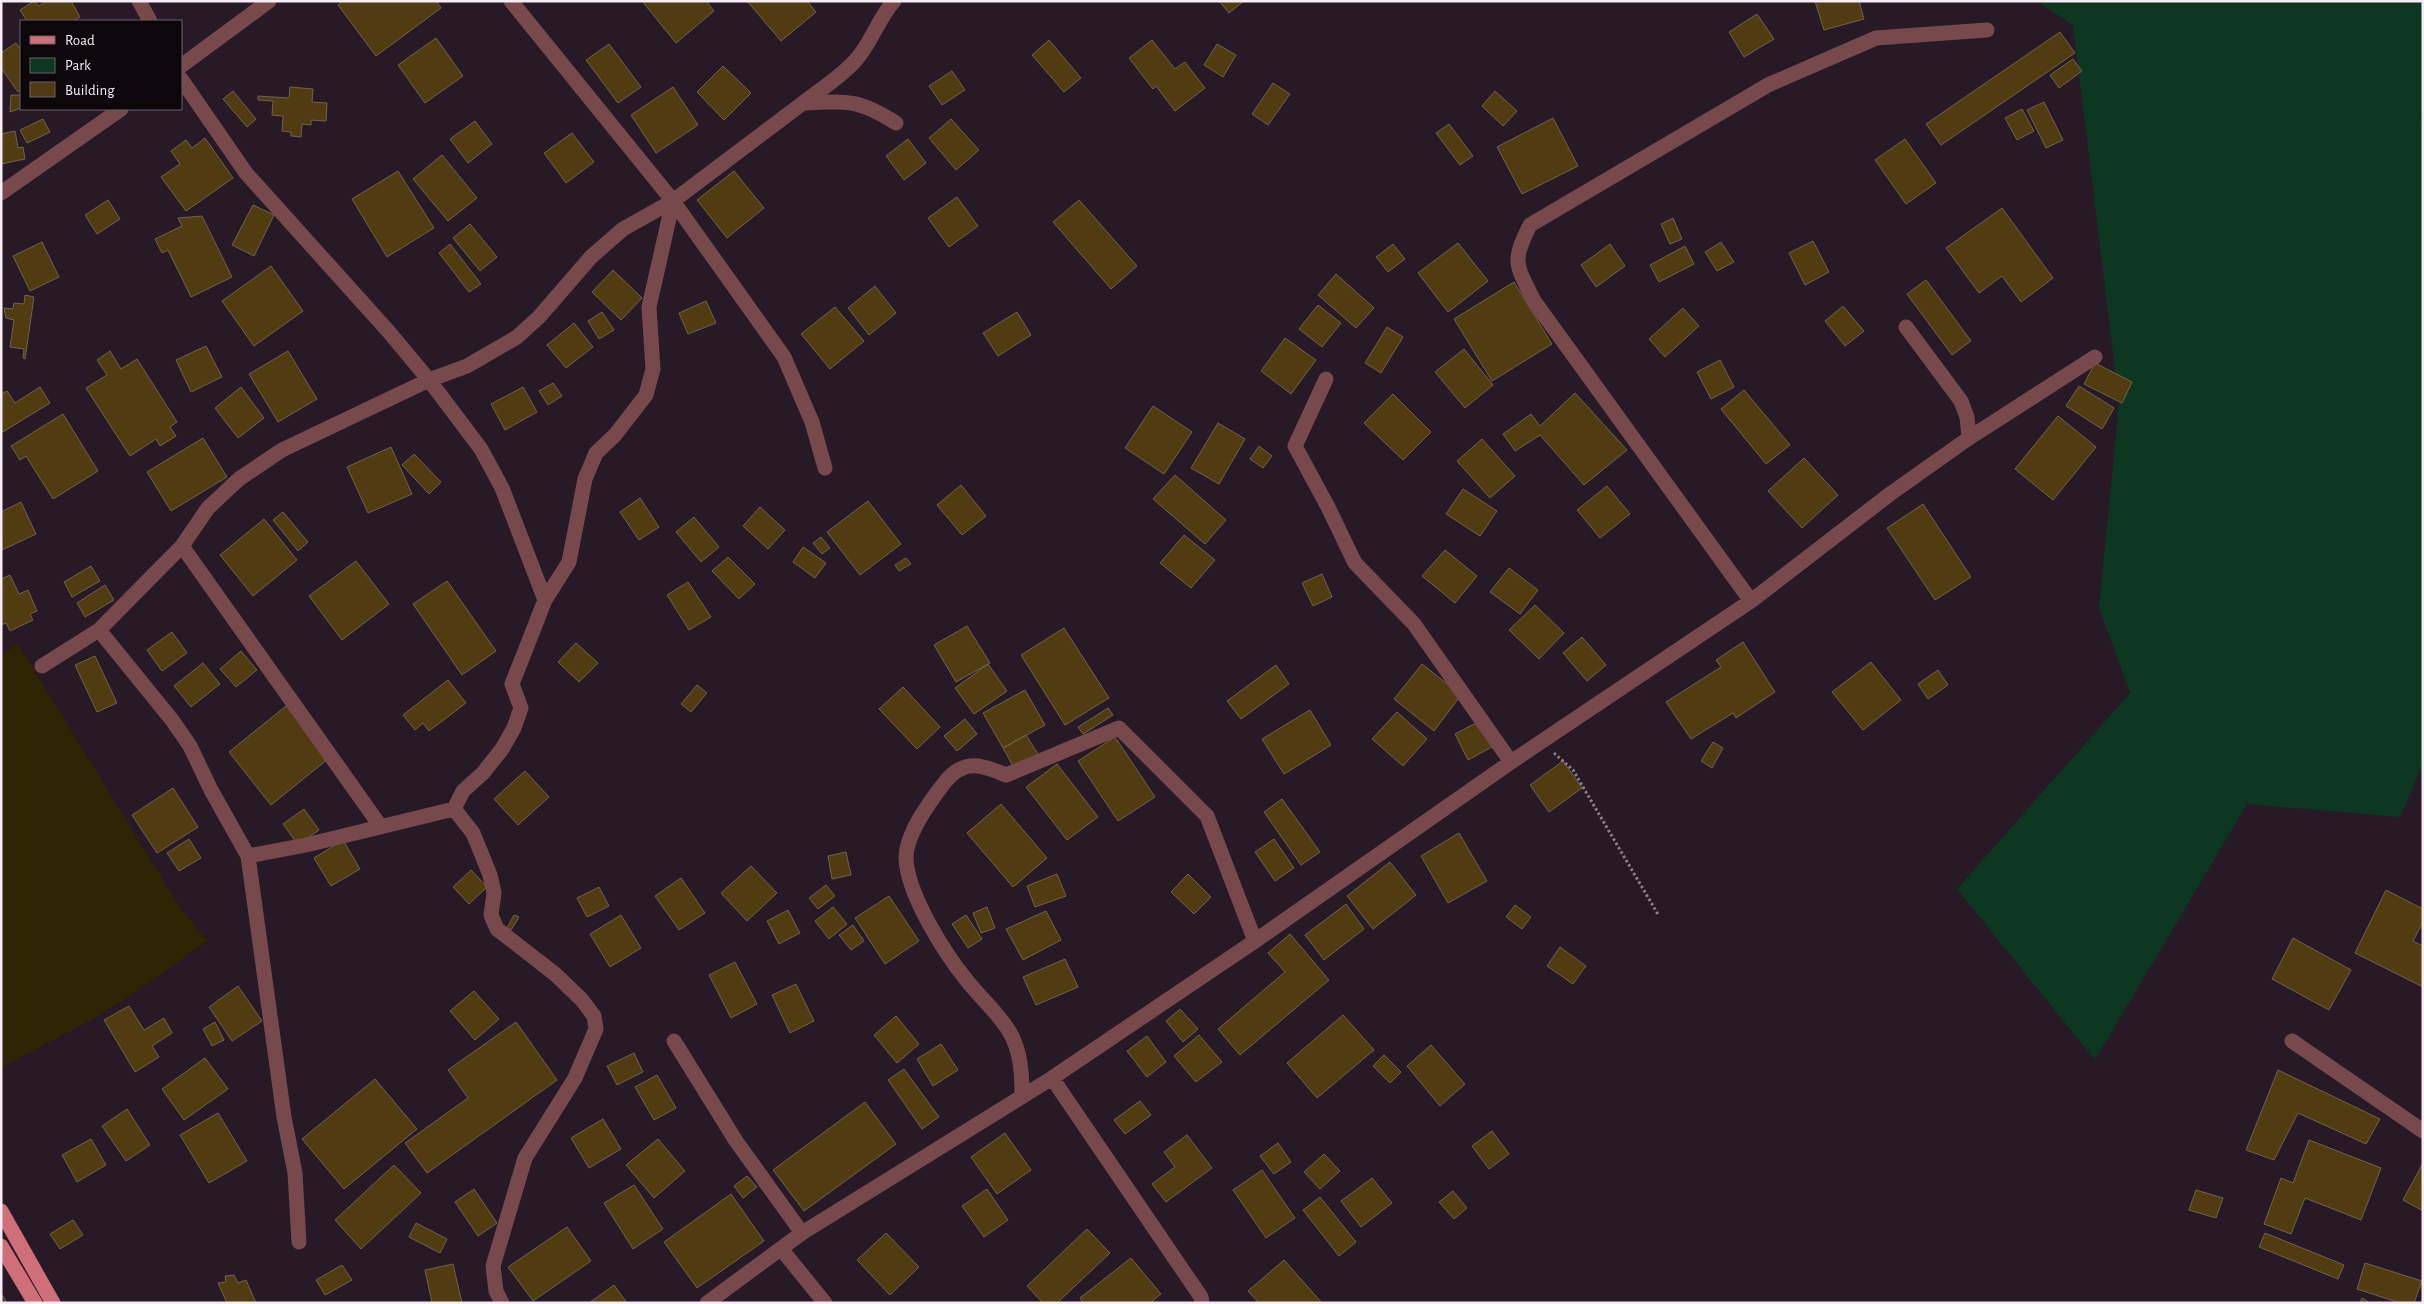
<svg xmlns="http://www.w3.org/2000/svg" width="2424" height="1304" font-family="'Alegreya Sans',sans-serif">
<rect width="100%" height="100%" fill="#281927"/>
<!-- green -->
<path fill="#0d3720" d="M 2036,1 L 2423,1 L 2423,112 L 2420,116 L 2423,126 L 2423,764 L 2400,817 L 2247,804 L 2095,1060 L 1957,889 L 2130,693 L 2099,608 L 2119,403 L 2073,25 Z"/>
<!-- sand -->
<path fill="#2e2504" d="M 18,644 L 179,906 L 207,941 L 139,990 L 93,1019 L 1,1068 L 1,655 Z"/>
<!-- building -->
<path fill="#513b11" stroke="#6f634f" d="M 34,1 L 39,6 L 47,1 L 71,1 L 80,17 L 73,21 L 27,21 L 20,10 Z
M 343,1 L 436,1 L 441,8 L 376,56 L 338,5 Z
M 642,1 L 706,1 L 714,11 L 676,43 Z
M 747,1 L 807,1 L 816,12 L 781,41 Z
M 1219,1 L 1244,1 L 1229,13 Z
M 1815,1 L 1859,1 L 1864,19 L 1824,30 Z
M 1757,14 L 1774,39 L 1744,57 L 1729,32 Z
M 2060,32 L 2075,53 L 1941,145 L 1926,124 Z
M 436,38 L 463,76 L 425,103 L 398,65 Z
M 1049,40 L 1081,78 L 1064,92 L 1032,55 Z
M 1152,40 L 1175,69 L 1185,62 L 1205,88 L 1175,111 L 1156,86 L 1153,89 L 1129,58 Z
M 16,43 L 21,50 L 21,90 L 18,92 L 1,68 L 1,53 Z
M 609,44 L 641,87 L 618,103 L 586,60 Z
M 1217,44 L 1236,55 L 1223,77 L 1204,65 Z
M 2073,59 L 2082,71 L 2059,88 L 2050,75 Z
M 723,66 L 751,93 L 724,120 L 697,92 Z
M 952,71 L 965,90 L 942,105 L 929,86 Z
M 1273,83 L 1290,94 L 1268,125 L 1252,114 Z
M 290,87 L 313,89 L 312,102 L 327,103 L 326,121 L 311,120 L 311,125 L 302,124 L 301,137 L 291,136 L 291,132 L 282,131 L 283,116 L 272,115 L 273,101 L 258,100 L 258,96 L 289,98 Z
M 673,87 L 698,125 L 656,153 L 631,115 Z
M 233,91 L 256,119 L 247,127 L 223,99 Z
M 1495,91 L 1517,111 L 1503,126 L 1482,106 Z
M 11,95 L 21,95 L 21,108 L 10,112 Z
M 2044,102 L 2063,140 L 2046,148 L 2027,110 Z
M 2022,109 L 2034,131 L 2017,140 L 2005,118 Z
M 1553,118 L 1578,166 L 1522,194 L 1497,147 Z
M 43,119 L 50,132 L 27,143 L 20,130 Z
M 951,119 L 979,150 L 956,170 L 929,138 Z
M 475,121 L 492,144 L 468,163 L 450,139 Z
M 1449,124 L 1473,156 L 1460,165 L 1436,133 Z
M 15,131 L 18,148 L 23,147 L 25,159 L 1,164 L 1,134 Z
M 572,133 L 594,162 L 566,183 L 544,153 Z
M 205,138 L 233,178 L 186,211 L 161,177 L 180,164 L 171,151 L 186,140 L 192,148 Z
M 908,139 L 926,163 L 904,180 L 886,156 Z
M 1905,139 L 1936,183 L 1906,204 L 1875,160 Z
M 442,155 L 477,198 L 448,221 L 413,179 Z
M 398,171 L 434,228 L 387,257 L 352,199 Z
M 734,171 L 764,208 L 727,238 L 697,200 Z
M 957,197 L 978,226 L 949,247 L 928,218 Z
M 108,200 L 120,219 L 97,234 L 85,215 Z
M 1079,200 L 1137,266 L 1111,289 L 1053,222 Z
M 253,205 L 274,215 L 254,256 L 232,245 Z
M 2002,208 L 2053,278 L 2021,302 L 2002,276 L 1979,293 L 1946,248 Z
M 202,216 L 232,277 L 191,297 L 168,250 L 162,253 L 155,239 L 182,226 L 178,218 Z
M 1673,218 L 1682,239 L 1670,244 L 1661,224 Z
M 470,224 L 497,257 L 480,271 L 453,238 Z
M 1813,241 L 1829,272 L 1805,285 L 1789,253 Z
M 42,242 L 59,277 L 30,291 L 13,256 Z
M 1721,242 L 1734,262 L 1717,271 L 1705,252 Z
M 1458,243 L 1488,281 L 1448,312 L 1418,273 Z
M 450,244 L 481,284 L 469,292 L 439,253 Z
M 1393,244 L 1405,259 L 1388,272 L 1376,257 Z
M 1610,244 L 1625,266 L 1596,287 L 1581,265 Z
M 1685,246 L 1694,264 L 1659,282 L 1650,265 Z
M 271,266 L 303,311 L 254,346 L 222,301 Z
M 613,270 L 642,298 L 621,320 L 592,292 Z
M 1336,274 L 1374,308 L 1356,328 L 1318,295 Z
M 1926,280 L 1971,341 L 1952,355 L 1907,294 Z
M 1514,282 L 1552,344 L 1492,381 L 1454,319 Z
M 875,286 L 896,313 L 869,335 L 848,308 Z
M 25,295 L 34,297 L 25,359 L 23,358 L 24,349 L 10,347 L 14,320 L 6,318 L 4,308 L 13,309 L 14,303 L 24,304 Z
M 706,301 L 716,323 L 688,334 L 679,313 Z
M 1318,305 L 1341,323 L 1322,347 L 1299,329 Z
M 1843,306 L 1864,331 L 1845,346 L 1825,321 Z
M 835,307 L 864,341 L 830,369 L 801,334 Z
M 1683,308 L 1699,326 L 1665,357 L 1649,339 Z
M 602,312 L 614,330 L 599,339 L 588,321 Z
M 1017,312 L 1031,335 L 998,356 L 983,333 Z
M 574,323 L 593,347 L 566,368 L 547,345 Z
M 1387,327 L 1403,337 L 1381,373 L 1365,363 Z
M 1285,338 L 1316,360 L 1291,394 L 1261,371 Z
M 206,346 L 222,377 L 191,392 L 176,360 Z
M 1464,349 L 1493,385 L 1465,408 L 1435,372 Z
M 110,351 L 121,369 L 137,359 L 177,422 L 170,427 L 176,436 L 160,446 L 156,439 L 130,456 L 86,388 L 107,375 L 97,360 Z
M 288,351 L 317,399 L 278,422 L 249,374 Z
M 1720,360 L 1734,387 L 1711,399 L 1697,372 Z
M 2095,363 L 2132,382 L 2122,403 L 2084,384 Z
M 553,383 L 562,396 L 548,405 L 539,391 Z
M 2079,386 L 2114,408 L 2102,429 L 2066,406 Z
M 40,387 L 50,403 L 1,433 L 1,394 L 7,391 L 15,403 Z
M 241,387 L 264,418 L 238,438 L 215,408 Z
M 523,387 L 537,412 L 505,430 L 491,404 Z
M 1744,390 L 1790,445 L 1766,464 L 1721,409 Z
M 1575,393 L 1627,450 L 1584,485 L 1540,435 L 1515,451 L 1503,434 L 1531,414 L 1540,426 Z
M 1393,394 L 1431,432 L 1403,460 L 1364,423 Z
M 1153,406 L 1192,432 L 1164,474 L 1125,448 Z
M 63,414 L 98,471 L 53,499 L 26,456 L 20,460 L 11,446 Z
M 2058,416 L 2096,447 L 2053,500 L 2015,469 Z
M 1218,423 L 1245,439 L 1219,484 L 1191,468 Z
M 203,438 L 227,477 L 171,511 L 147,472 Z
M 1482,439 L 1515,476 L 1490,498 L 1457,461 Z
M 1259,446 L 1272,456 L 1263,468 L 1250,459 Z
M 391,447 L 412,494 L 368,513 L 347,467 Z
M 414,454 L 441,482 L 429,494 L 402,465 Z
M 1804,458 L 1838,495 L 1802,528 L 1768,491 Z
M 1175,475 L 1226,520 L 1205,544 L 1153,499 Z
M 961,485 L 986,516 L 962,535 L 937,505 Z
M 1607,486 L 1630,514 L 1600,538 L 1577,510 Z
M 1463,489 L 1497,511 L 1480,536 L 1446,514 Z
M 640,498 L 659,527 L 639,540 L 620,512 Z
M 868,501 L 901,544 L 860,575 L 827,532 Z
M 21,502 L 36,534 L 2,550 L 1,512 Z
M 1923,504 L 1971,577 L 1935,600 L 1887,528 Z
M 760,507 L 785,530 L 768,549 L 743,526 Z
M 283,512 L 308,542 L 298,551 L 273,520 Z
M 694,517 L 719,547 L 701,562 L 676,532 Z
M 264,519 L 297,560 L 253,596 L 220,555 Z
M 1184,535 L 1215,560 L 1191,588 L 1160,563 Z
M 821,537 L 830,548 L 822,554 L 813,543 Z
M 803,547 L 826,563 L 815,578 L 793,562 Z
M 1445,550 L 1477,576 L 1455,603 L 1422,576 Z
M 728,557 L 755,584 L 739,599 L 712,571 Z
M 906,558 L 911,564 L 899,571 L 895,565 Z
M 356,561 L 389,604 L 342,640 L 309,596 Z
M 91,566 L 100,581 L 72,597 L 64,582 Z
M 1509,568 L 1538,590 L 1520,614 L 1490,592 Z
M 1322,574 L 1332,597 L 1313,606 L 1302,583 Z
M 10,575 L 19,594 L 28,590 L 37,611 L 30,614 L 33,620 L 10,631 L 6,623 L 1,625 L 1,579 Z
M 447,581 L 496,651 L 462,675 L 413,604 Z
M 688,582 L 711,617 L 689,630 L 667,595 Z
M 105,585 L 114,600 L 85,617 L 77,603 Z
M 1535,605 L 1564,633 L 1539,659 L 1509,630 Z
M 967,626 L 990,663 L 956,682 L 934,645 Z
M 1064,628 L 1109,698 L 1065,725 L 1021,655 Z
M 172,632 L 187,653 L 162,671 L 147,650 Z
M 1582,637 L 1606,665 L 1587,681 L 1563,653 Z
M 1743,642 L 1775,692 L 1736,718 L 1733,713 L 1691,739 L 1666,702 L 1721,667 L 1716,660 Z
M 576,643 L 598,663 L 579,682 L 558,662 Z
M 241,651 L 257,670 L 236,687 L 220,669 Z
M 95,656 L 117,703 L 97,712 L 75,665 Z
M 1871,662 L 1901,700 L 1863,730 L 1832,692 Z
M 203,663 L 220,684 L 191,707 L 174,686 Z
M 988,664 L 1007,691 L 974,714 L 955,688 Z
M 1422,664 L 1461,695 L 1434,731 L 1394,699 Z
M 1276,665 L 1289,684 L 1241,719 L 1227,701 Z
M 1938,670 L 1948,685 L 1928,699 L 1918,684 Z
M 448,680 L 466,703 L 429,731 L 423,723 L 415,730 L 403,715 Z
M 697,685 L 707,693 L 691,712 L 681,704 Z
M 903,687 L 940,727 L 917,749 L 879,709 Z
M 1025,690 L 1045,725 L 1003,748 L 983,713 Z
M 286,706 L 328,759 L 271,805 L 229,752 Z
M 1108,708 L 1113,715 L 1083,734 L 1078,727 Z
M 1310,710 L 1331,745 L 1284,774 L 1262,739 Z
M 1397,712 L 1427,739 L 1403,766 L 1372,739 Z
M 965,719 L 977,734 L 957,751 L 944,736 Z
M 1478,722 L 1492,747 L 1468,760 L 1455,734 Z
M 1026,735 L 1038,754 L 1014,768 L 1003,748 Z
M 1115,737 L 1155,797 L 1118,821 L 1078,761 Z
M 1713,742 L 1723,748 L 1712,768 L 1701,761 Z
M 1563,761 L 1582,788 L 1549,812 L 1530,785 Z
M 1057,764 L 1098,817 L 1067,840 L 1026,787 Z
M 525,771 L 549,797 L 518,825 L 494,799 Z
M 173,788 L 198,827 L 157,853 L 132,815 Z
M 1282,799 L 1320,852 L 1301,865 L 1264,812 Z
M 1001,804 L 1047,858 L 1013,887 L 967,833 Z
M 304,809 L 319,830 L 298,845 L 283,824 Z
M 1459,833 L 1487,881 L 1448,903 L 1421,856 Z
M 189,839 L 201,858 L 179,871 L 167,853 Z
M 1274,839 L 1294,868 L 1275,881 L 1255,852 Z
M 343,840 L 360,869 L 331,886 L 314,858 Z
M 846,852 L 851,875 L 832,879 L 828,856 Z
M 1390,862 L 1416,895 L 1373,929 L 1347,896 Z
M 751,866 L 777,893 L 747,921 L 721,893 Z
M 471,870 L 487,887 L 469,904 L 453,887 Z
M 1057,874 L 1066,896 L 1035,907 L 1027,886 Z
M 1188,874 L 1211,897 L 1194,914 L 1171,892 Z
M 681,878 L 705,913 L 679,930 L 655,896 Z
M 826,885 L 835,896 L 818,909 L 809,898 Z
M 599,887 L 609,906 L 587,917 L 577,898 Z
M 2386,890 L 2423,909 L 2423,922 L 2413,941 L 2423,946 L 2423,987 L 2355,953 Z
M 889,896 L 919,941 L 885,964 L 855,918 Z
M 1346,904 L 1364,929 L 1324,960 L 1305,935 Z
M 1515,905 L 1531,917 L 1522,929 L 1506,917 Z
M 833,907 L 847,924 L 829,939 L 815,921 Z
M 987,907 L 995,928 L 981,933 L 973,913 Z
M 788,910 L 800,933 L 779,944 L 767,921 Z
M 1046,911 L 1061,940 L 1023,960 L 1006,929 Z
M 514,915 L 519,917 L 511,930 L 507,928 Z
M 621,915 L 641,948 L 610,967 L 590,934 Z
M 966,915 L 982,939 L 968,948 L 952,924 Z
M 853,925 L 864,941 L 851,950 L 839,935 Z
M 1290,934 L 1329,980 L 1240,1055 L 1218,1029 L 1285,972 L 1268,953 Z
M 2293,938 L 2351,970 L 2329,1010 L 2272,979 Z
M 1560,947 L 1586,966 L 1573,984 L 1547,966 Z
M 1065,959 L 1078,987 L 1036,1005 L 1023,977 Z
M 735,962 L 757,1004 L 731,1018 L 709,975 Z
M 796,984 L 814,1021 L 790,1033 L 772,995 Z
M 238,986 L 262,1021 L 232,1041 L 209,1007 Z
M 474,991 L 499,1019 L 475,1040 L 450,1011 Z
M 129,1006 L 144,1030 L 164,1018 L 172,1033 L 152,1046 L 159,1057 L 135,1072 L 104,1020 Z
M 1180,1009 L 1198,1029 L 1183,1042 L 1166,1021 Z
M 1343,1015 L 1374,1050 L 1317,1098 L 1287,1063 Z
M 896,1016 L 919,1044 L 897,1063 L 874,1035 Z
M 215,1022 L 224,1040 L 212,1046 L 203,1029 Z
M 516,1022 L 557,1080 L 427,1173 L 405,1143 L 468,1098 L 448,1070 Z
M 1199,1035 L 1222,1062 L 1196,1082 L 1174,1056 Z
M 1147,1036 L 1166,1062 L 1147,1077 L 1127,1051 Z
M 941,1044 L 958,1070 L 933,1086 L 917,1059 Z
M 1431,1045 L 1465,1084 L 1440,1106 L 1407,1066 Z
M 634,1053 L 643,1072 L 617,1085 L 607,1066 Z
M 1384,1055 L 1401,1072 L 1390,1083 L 1373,1066 Z
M 205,1058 L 228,1089 L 184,1120 L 162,1089 Z
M 904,1069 L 939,1117 L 922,1129 L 888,1080 Z
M 2278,1070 L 2380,1119 L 2366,1144 L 2298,1113 L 2274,1160 L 2246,1150 Z
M 657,1075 L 676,1108 L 654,1120 L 635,1087 Z
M 375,1079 L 417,1129 L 344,1189 L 302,1139 Z
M 1140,1101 L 1151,1115 L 1125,1134 L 1114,1120 Z
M 865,1102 L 896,1144 L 804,1211 L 773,1170 Z
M 127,1109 L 150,1145 L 126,1161 L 102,1126 Z
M 218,1113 L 247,1161 L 209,1183 L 180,1135 Z
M 603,1119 L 621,1149 L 589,1168 L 571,1138 Z
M 1492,1131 L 1509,1154 L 1489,1169 L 1472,1146 Z
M 1005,1133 L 1031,1170 L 997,1194 L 971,1157 Z
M 1187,1135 L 1212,1168 L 1166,1202 L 1152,1184 L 1175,1167 L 1164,1152 Z
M 91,1139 L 106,1165 L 77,1182 L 62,1155 Z
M 658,1139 L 685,1171 L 654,1198 L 626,1165 Z
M 2309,1140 L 2381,1168 L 2361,1220 L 2305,1198 L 2291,1234 L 2264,1224 L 2281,1178 L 2293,1183 Z
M 1278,1143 L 1291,1162 L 1274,1174 L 1260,1156 Z
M 1324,1154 L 1340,1171 L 1320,1189 L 1304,1172 Z
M 2423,1163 L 2423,1211 L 2403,1200 Z
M 394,1165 L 421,1193 L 361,1249 L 335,1220 Z
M 1262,1170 L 1295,1218 L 1266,1238 L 1233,1190 Z
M 747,1176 L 757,1187 L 743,1198 L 734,1186 Z
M 1372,1178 L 1392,1203 L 1361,1227 L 1341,1201 Z
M 634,1185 L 663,1229 L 633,1249 L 604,1203 Z
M 474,1189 L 497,1223 L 478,1236 L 455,1202 Z
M 987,1189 L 1008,1220 L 984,1237 L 962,1206 Z
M 2196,1190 L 2223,1198 L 2216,1218 L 2189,1210 Z
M 1453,1191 L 1467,1208 L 1454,1219 L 1439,1202 Z
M 731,1194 L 764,1241 L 697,1288 L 664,1242 Z
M 1320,1197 L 1356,1242 L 1339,1256 L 1303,1210 Z
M 73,1220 L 83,1235 L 60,1249 L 50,1234 Z
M 416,1223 L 447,1239 L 440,1253 L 409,1237 Z
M 567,1227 L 591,1261 L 533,1301 L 508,1267 Z
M 1087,1229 L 1110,1253 L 1057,1303 L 1043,1303 L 1027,1286 Z
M 886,1233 L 919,1267 L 890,1295 L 857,1260 Z
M 2265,1233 L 2344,1265 L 2338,1279 L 2259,1247 Z
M 1131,1258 L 1161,1294 L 1150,1303 L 1083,1303 L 1080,1298 Z
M 1284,1260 L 1322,1303 L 1259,1303 L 1248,1291 Z
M 2365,1263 L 2422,1281 L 2414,1303 L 2400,1303 L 2357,1289 Z
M 453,1264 L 462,1303 L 432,1303 L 425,1270 Z
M 342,1265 L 352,1280 L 325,1295 L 316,1280 Z
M 234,1275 L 238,1283 L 246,1280 L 256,1303 L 227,1303 L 218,1283 L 226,1282 L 225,1276 Z
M 614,1285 L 627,1303 L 589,1303 Z
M 1,1293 L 7,1303 L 1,1303 Z
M 2362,1298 L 2370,1303 L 2360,1303 Z"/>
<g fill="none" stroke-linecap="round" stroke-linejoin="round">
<!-- path -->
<path stroke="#8b7f8a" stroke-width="3" stroke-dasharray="2.5 2.5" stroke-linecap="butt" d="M 1554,753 L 1573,770 L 1659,916"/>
<!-- street -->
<path stroke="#77484c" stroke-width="15" d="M 139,1 L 150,21
M 511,1 L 673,201 L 784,357 L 812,422 L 825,468
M 894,1 C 877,20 871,45 854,62 C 839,78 820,90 803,103 C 847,101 858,99 896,123
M 181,66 L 269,1
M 181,79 L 246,173 L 389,332 L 429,380 L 481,449 L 502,488 L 545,600
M 1,193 L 121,109
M 1906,327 L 1961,401 L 1967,417 L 1969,438
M 1326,379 L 1295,446 L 1328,507 L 1355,563 L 1414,624 L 1511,762
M 182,546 L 381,827
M 1751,601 L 1534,301 C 1516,264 1511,263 1530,225 L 1768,85 L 1876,38 L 1987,30
M 99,630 L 172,720 L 190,746 L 211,790 L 248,856 L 284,1117 L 295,1173 L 299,1242
M 42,666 L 99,630 L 182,546 L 208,508 L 239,479 L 282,450 L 429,380 L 467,366 L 517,337 L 539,317 L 591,257 L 623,229 L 673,201 L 803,103
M 248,856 L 306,845 L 454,809
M 674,1041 L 736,1141 L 802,1233
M 2292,1041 L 2423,1131
M 1052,1078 L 1201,1297 L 1202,1303
M 1022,1097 C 1022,1074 1021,1051 1009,1031 C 998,1013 981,998 968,982 C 945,954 907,894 906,858 C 906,833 931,800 945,782 C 964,758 983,765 1006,775 L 1119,728 L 1207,816 L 1255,941
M 782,1250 L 825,1303
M 502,1303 L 496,1291 L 493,1266 L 525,1158 L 575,1078 L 596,1029 L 594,1016 L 582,1000 L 555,974 L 497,929 L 491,915 L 494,893 L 490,875 L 473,833 L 454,809 L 463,791 L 483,773 L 502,749 L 514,728 L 521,708 L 512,684 L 545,600 L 569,562 L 585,479 L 596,453 L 615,435 L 646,395 L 653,369 L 649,307 L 673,201
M 707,1303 L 802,1233 L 1052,1078 L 1255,941 L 1511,762 L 1751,601 L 1890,494 L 1969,438 L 2095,357"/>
<!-- primary -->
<path stroke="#ce6f79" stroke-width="15" d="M 1,1211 L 53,1303
M 1,1246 L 35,1303"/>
</g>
<!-- border -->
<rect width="2424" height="1304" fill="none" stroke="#f6ecf5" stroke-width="5"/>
<!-- legend -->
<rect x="20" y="20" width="162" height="90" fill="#0d070c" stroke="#6a6369"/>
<rect x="30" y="36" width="25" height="8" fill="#ce6f79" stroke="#6a6369"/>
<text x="65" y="45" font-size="15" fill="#f6ecf5">Road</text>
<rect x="30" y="58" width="25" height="15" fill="#0d3720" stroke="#6a6369"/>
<text x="65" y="70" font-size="15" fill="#f6ecf5">Park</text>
<rect x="30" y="82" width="25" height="15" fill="#513b11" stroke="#6a6369"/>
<text x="65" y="95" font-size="15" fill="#f6ecf5">Building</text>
</svg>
